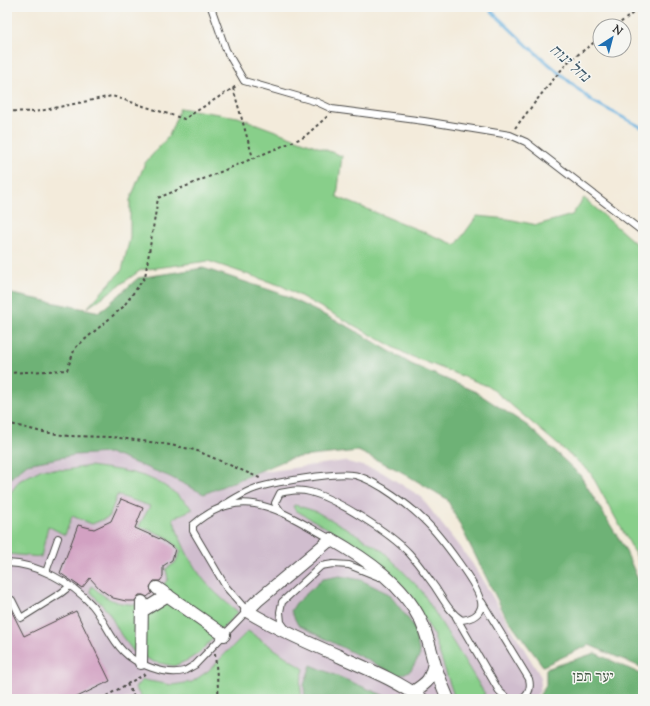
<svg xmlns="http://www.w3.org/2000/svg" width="650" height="706" font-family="'Sorts Mill Goudy','Frank Ruhl Libre',serif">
<rect width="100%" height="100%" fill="#f6f6f2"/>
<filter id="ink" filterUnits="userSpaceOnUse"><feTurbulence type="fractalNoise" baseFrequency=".025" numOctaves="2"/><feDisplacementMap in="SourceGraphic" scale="8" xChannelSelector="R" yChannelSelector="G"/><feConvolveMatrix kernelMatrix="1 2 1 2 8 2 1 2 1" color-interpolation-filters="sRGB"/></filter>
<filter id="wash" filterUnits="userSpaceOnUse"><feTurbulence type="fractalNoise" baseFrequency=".012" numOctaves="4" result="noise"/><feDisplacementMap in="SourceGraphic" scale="16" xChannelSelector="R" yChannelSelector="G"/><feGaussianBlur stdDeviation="0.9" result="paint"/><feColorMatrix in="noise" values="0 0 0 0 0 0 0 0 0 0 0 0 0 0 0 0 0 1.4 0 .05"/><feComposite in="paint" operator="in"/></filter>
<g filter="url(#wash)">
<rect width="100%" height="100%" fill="#f3ebdb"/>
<!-- industrial -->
<path fill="#d0bdce" d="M 7,430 L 232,471 L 271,471 L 344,461 L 380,471 L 420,496 L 472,563 L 541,677 L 540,691 L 534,699 L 7,699 Z"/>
<!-- green -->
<path fill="#88cf8a" stroke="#5a7d5a" d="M 180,108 L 238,117 L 342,156 L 337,197 L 456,245 L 477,216 L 508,219 L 537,225 L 572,215 L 584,198 L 643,250 L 643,572 L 635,553 L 590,472 L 490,387 L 408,355 L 282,286 L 208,261 L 141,270 L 87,308 L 122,270 L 130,238 L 130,200 L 145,163 L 169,136 Z
M 89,466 C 135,472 158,474 193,509 L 173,518 C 181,545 195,574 216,593 C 223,600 231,606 238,612 L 199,653 L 188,660 L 174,666 L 154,662 L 134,652 L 121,635 L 109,613 L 90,591 L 92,586 C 112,605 122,604 148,605 L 168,579 L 166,569 L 175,563 L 181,551 L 167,537 L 139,526 L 150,506 L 117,495 L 109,517 L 92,524 L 72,516 L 65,535 L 48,526 L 41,557 L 7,554 L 7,503 L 9,495 L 19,481 L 42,469 L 66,470 Z
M 295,505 L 315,511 L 348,529 L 383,551 L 421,590 L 485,694 L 477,699 L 455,699 L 433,634 L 411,595 L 386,568 L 350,541 L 295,510 L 293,506 Z
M 248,631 L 304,669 L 300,684 L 302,699 L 142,699 L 135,687 L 143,680 L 172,685 L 192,682 L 208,671 Z"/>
<!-- forest -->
<path fill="#6eb276" stroke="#4c6e50" d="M 203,268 L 279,293 L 351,328 L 411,364 L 476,392 L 528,426 L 580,475 L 625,549 L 643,591 L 643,668 L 589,645 L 543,666 L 505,615 L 447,499 L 400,471 L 358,451 L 291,458 L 204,494 L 168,476 L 109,453 L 75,455 L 27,464 L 7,481 L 7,293 L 100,312 L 138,278 Z
M 340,576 L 361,580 L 389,594 L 413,625 L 420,655 L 411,670 L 399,676 L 298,625 L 291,611 L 296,603 L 323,579 Z
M 595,653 L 643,675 L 643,699 L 537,699 L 546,685 L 546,669 Z
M 311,665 L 392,699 L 393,699 L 305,698 L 304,685 Z"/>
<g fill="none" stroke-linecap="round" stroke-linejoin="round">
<!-- stream -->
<path stroke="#67b0df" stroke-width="3" d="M 487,7 L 529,47 L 592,101 L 643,128"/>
</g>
<g id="blocks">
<!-- building -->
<path fill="#d2a1c2" d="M 121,499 L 143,508 L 135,528 L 162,540 L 175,549 L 172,560 L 163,566 L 163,577 L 160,581 L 154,581 L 150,587 L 152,593 L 147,597 L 143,595 L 139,595 L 135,601 L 126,601 L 113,598 L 100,589 L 90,578 L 82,588 L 60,573 L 78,525 L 94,529 L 111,521 Z
M 7,606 L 9,606 L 24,636 L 76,611 L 110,681 L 73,699 L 9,699 L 7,695 Z"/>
</g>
</g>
<g filter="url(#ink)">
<use href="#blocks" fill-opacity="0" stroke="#494845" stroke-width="1"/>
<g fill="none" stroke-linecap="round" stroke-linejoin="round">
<!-- lane casing -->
<g stroke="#494845" stroke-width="8">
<path id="lane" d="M 211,7 L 226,50 L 244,81 L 317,102 L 332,109 L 424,121 L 510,135 L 526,142 L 643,232
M 222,506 C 231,501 241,494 251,490 C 268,483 342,470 358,476 C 378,482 409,505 424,520 C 436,531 485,592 481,607 C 479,616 469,619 462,620 C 450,613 443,599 435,587 C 427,576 418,563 409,553 C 390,533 337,499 310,492 C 299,489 290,491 280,493 L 275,503 L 281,512
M 7,563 C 38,564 71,582 92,605 C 104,619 110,638 123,651 C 135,664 166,676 184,671 C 188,669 191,667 195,665 L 247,611 L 226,587 L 193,531 L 193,525 C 243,481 283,513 331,539
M 46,572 L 58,538
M 7,602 L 12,600 L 21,618 L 61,593 L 70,586
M 482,602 L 529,679 C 531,687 530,694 522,699
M 456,617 L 499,691 L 508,699
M 286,629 L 281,622 L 280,612 L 282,602 L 321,566 L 333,564 L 349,565 L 379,577"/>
</g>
<!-- street casing -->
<g stroke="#494845" stroke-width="14">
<path id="street" d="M 157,588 L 224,635
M 142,611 L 168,595
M 247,611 L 257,601 L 331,539 C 366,559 403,584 421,621 C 427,634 430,648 434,662 C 437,674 443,687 448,699
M 247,611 C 277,629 309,643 341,657 C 368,669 398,681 422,699
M 141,663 L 142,602
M 413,692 C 428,682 430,681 434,663"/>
</g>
<!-- path -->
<path stroke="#494845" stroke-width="2" stroke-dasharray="3 3" stroke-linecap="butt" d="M 616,26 L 641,7
M 233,88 L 253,158
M 7,111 L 35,112 L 112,96 L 184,119 L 238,85
M 515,128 L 547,87 L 568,62 L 600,38
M 7,373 L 67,370 L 75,348 L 123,307 L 145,277 L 158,198 L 304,137 L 329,115
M 7,423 L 38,431 L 68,436 L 112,437 L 165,444 L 195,450 L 262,479
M 215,654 L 219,699
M 127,684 L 135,699
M 101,699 L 145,674"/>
<!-- lane -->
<use href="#lane" stroke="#fff" stroke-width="6"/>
<!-- street -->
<use href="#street" stroke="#fff" stroke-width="12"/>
</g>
</g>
<g text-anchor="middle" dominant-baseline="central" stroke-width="3" stroke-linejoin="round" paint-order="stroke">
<!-- park labels -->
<g font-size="15" fill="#475c48" stroke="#f6f6f2">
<text x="593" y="677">יער תפן</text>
</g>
<!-- water labels -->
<g font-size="16" font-style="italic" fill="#405a6a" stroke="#f6f6f2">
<text transform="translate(569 64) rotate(42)">נחל ינוח</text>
</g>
</g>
<!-- margin -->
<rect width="650" height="706" fill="none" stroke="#f6f6f2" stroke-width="24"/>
<!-- north arrow -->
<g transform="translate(612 38) rotate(36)"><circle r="19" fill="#f6f6f2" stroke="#a5a5a2"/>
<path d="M0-3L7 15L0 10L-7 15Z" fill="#1f6fb2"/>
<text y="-6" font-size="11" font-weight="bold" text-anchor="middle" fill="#2b2b2b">N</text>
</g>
</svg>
